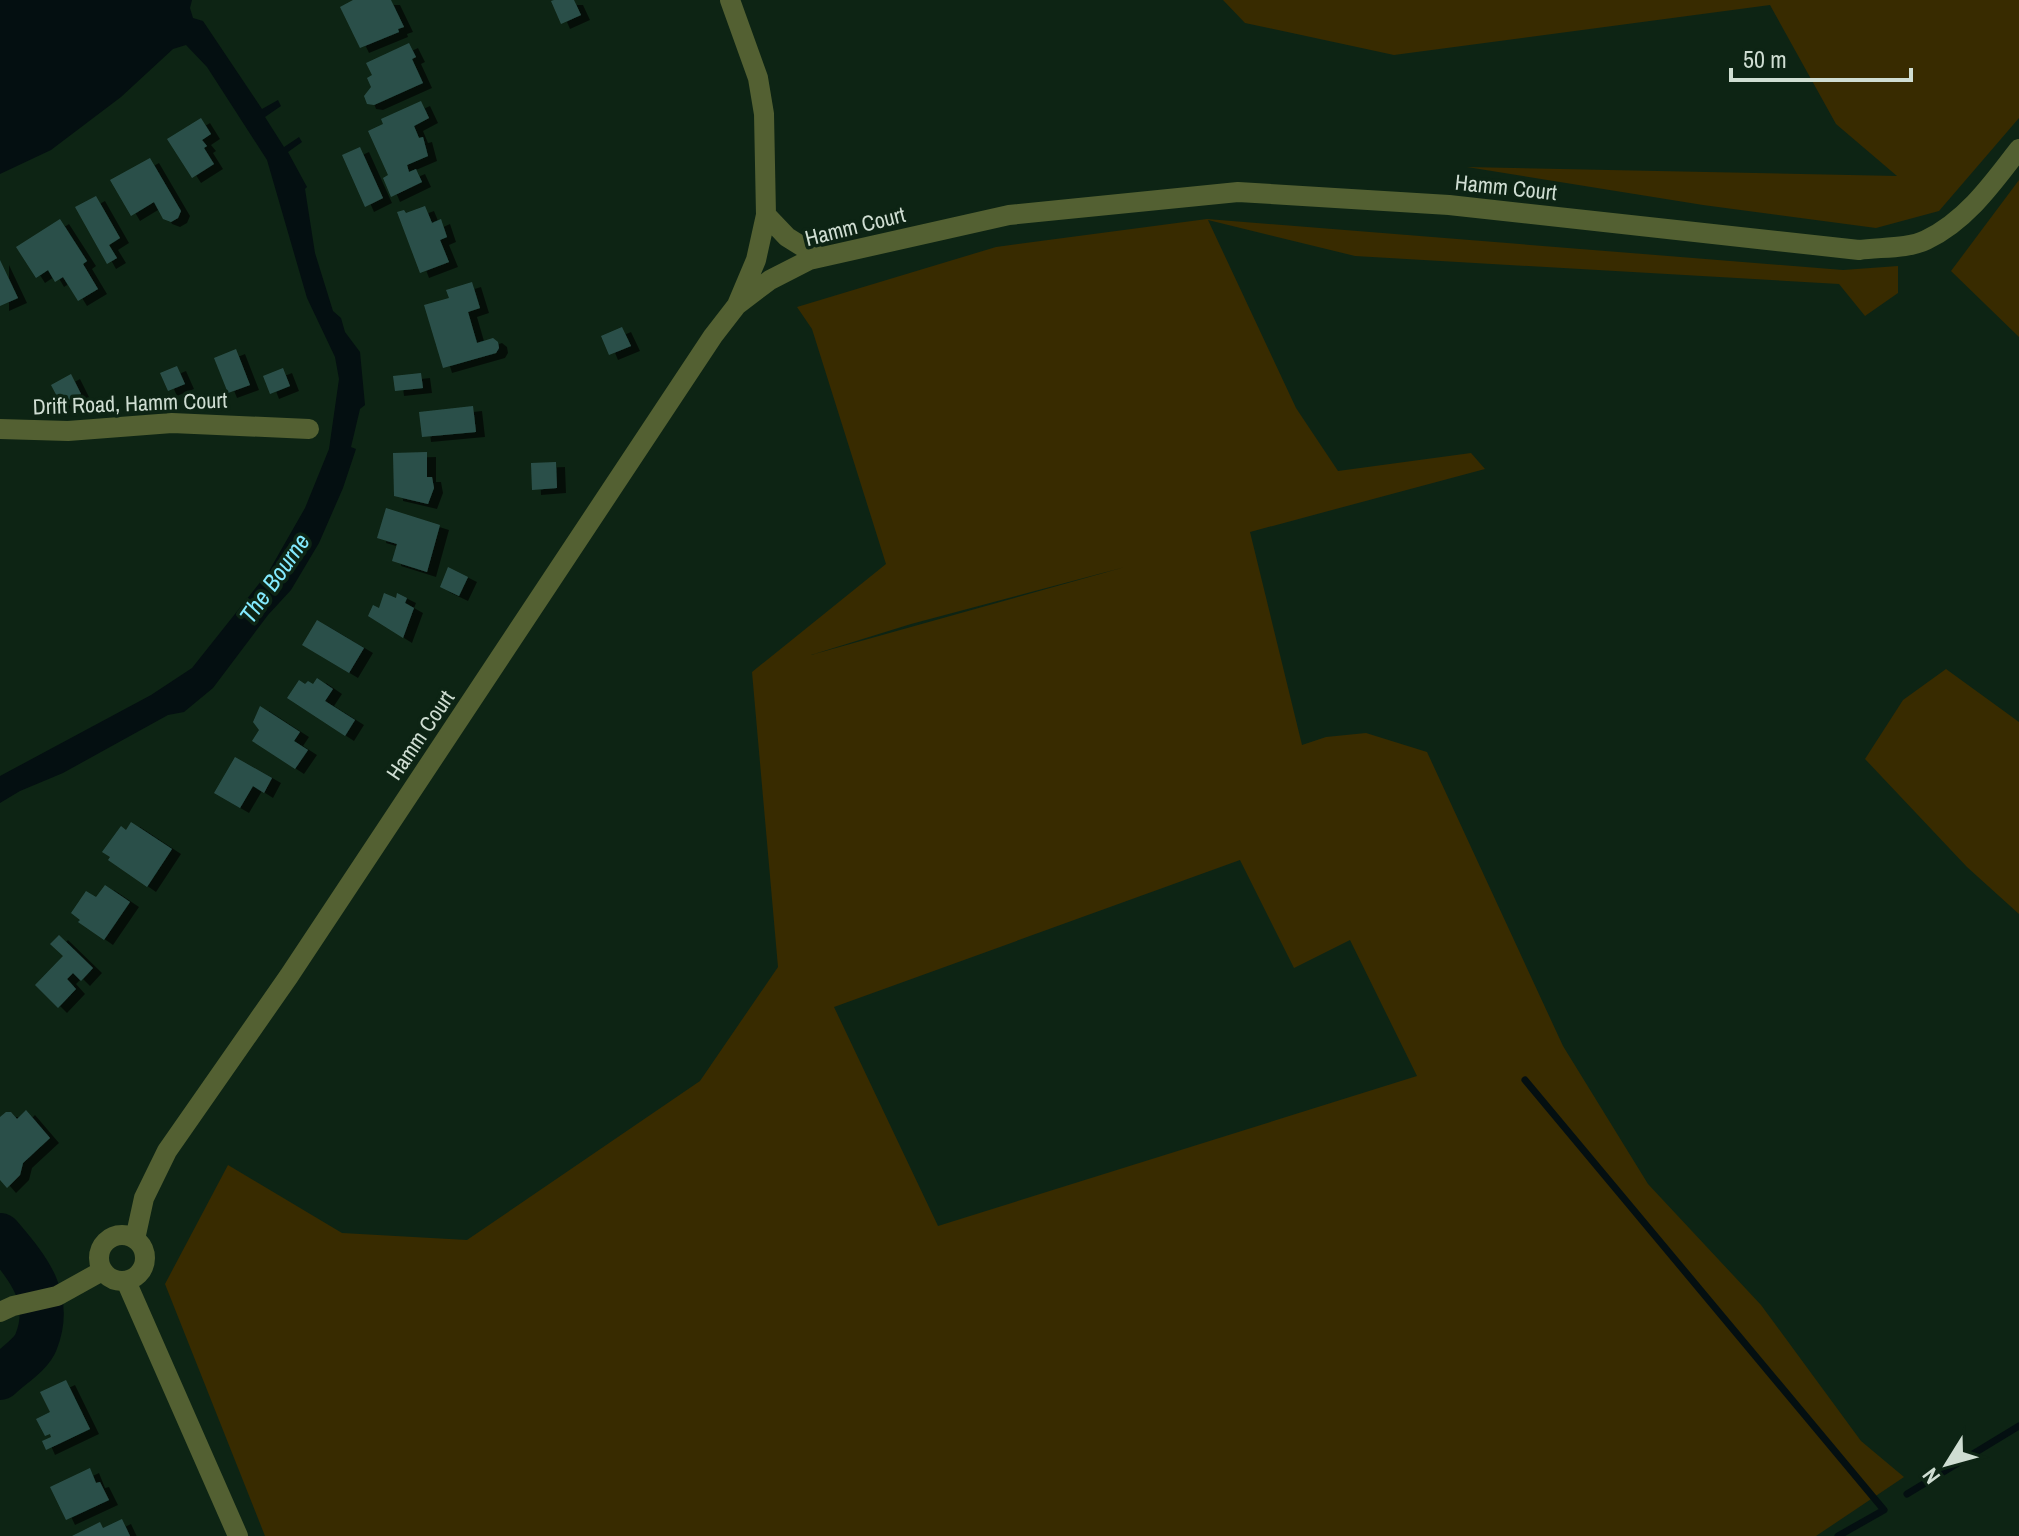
<svg xmlns="http://www.w3.org/2000/svg" width="2019" height="1536" font-family="'Archivo Narrow',sans-serif">
<defs>
<filter id="shadow"><feDropShadow dx="9" dy="5" stdDeviation="0" flood-color="#0009"/></filter>
</defs>
<rect width="100%" height="100%" fill="#0d2414"/>
<!-- green -->
<path fill="#382b00" fill-rule="evenodd" d="M 1223,0 L 2019,0 L 2019,118 L 1939,211 L 1876,228 L 1703,205 L 1467,167 L 1897,176 L 1836,124 L 1770,5 L 1394,55 L 1245,23 Z
M 2019,180 L 2019,337 L 1951,271 Z
M 1207,219 L 1843,270 L 1898,266 L 1898,293 L 1865,316 L 1839,284 L 1355,256 L 1208,220 L 1296,408 L 1338,471 L 1471,453 L 1485,469 L 1250,532 L 1302,745 L 1326,737 L 1366,733 L 1427,752 L 1563,1046 L 1648,1184 L 1761,1305 L 1861,1441 L 1904,1477 L 1816,1536 L 265,1536 L 165,1284 L 228,1165 L 342,1233 L 467,1240 L 700,1081 L 778,967 L 752,672 L 886,564 L 812,329 L 797,307 L 996,247 ZM 1125,567 L 811,655 L 911,624 ZM 1240,860 L 1294,968 L 1350,940 L 1417,1076 L 938,1226 L 834,1007 Z
M 1946,669 L 2019,722 L 2019,914 L 1967,867 L 1865,759 L 1903,700 Z"/>
<!-- water -->
<path fill="#040f11" d="M 0,0 L 192,0 L 190,8 L 193,18 L 203,21 L 262,109 L 278,100 L 281,106 L 265,117 L 284,147 L 299,137 L 302,142 L 288,152 L 307,187 L 305,189 L 315,253 L 333,311 L 341,318 L 345,332 L 360,352 L 365,405 L 360,409 L 351,447 L 356,449 L 343,488 L 319,543 L 291,590 L 268,615 L 213,688 L 184,712 L 168,715 L 63,773 L 20,791 L 0,803 L 0,776 L 151,695 L 192,668 L 269,571 L 305,508 L 329,449 L 339,379 L 335,357 L 307,298 L 267,160 L 207,67 L 186,45 L 173,49 L 121,97 L 51,150 L 0,174 Z
M 0,1224 C 23,1244 44,1267 48,1298 L 29,1301 C 26,1281 15,1263 0,1250 Z"/>
<g fill="none" stroke-linecap="round" stroke-linejoin="round">
<!-- stream -->
<path stroke="#040f11" stroke-width="7" d="M 1525,1080 L 1884,1510 L 1838,1536
M 1907,1494 L 2019,1426"/>
<!-- river -->
<path stroke="#040f11" stroke-width="44" d="M 0,1235 C 27,1267 54,1297 36,1342 C 31,1355 10,1368 0,1378"/>
</g>
<!-- building -->
<path fill="#2c504a" filter="url(#shadow)" d="M 353,0 L 391,0 L 404,27 L 398,29 L 399,32 L 360,48 L 340,7 Z
M 554,0 L 574,0 L 581,15 L 561,24 L 551,1 Z
M 409,43 L 416,57 L 412,59 L 423,83 L 374,105 L 367,104 L 364,96 L 371,87 L 367,78 L 372,75 L 366,63 Z
M 421,101 L 429,118 L 414,126 L 419,138 L 423,137 L 428,156 L 407,165 L 409,172 L 416,169 L 422,182 L 391,197 L 383,178 L 388,175 L 368,131 L 383,124 L 381,119 Z
M 201,118 L 211,134 L 202,140 L 207,146 L 204,148 L 214,164 L 192,178 L 167,139 Z
M 360,147 L 383,198 L 365,207 L 342,155 Z
M 150,158 L 181,211 L 178,218 L 171,222 L 163,219 L 154,202 L 131,216 L 110,180 Z
M 96,196 L 120,238 L 109,245 L 117,258 L 107,264 L 75,207 Z
M 425,206 L 432,223 L 441,219 L 447,237 L 440,240 L 449,262 L 420,273 L 397,212 L 404,210 L 406,213 Z
M 60,219 L 87,261 L 83,264 L 98,289 L 78,301 L 63,277 L 55,282 L 48,270 L 36,278 L 16,247 Z
M 0,260 L 18,298 L 0,306 Z
M 472,282 L 480,308 L 468,312 L 477,343 L 493,338 L 498,342 L 499,348 L 496,353 L 443,368 L 424,305 L 449,298 L 446,290 Z
M 622,327 L 631,346 L 609,355 L 601,336 Z
M 236,349 L 250,385 L 228,393 L 214,358 Z
M 177,366 L 185,384 L 168,391 L 160,373 Z
M 283,368 L 290,386 L 270,394 L 263,376 Z
M 421,373 L 423,388 L 395,391 L 393,376 Z
M 71,374 L 81,394 L 61,404 L 51,385 Z
M 473,406 L 476,432 L 422,437 L 419,412 Z
M 427,452 L 427,477 L 432,477 L 434,488 L 428,504 L 394,496 L 393,453 Z
M 556,462 L 557,488 L 532,490 L 531,463 Z
M 386,508 L 440,525 L 427,572 L 392,561 L 397,544 L 377,538 Z
M 448,567 L 468,577 L 459,596 L 440,587 Z
M 384,593 L 396,598 L 397,593 L 407,598 L 405,603 L 414,608 L 403,638 L 368,616 L 373,605 L 379,608 Z
M 317,620 L 364,648 L 349,673 L 302,645 Z
M 317,678 L 333,689 L 325,701 L 355,720 L 345,736 L 287,698 L 299,680 L 305,684 L 308,681 L 313,684 Z
M 260,706 L 300,732 L 294,741 L 308,750 L 295,769 L 252,741 L 259,730 L 253,722 Z
M 235,757 L 272,778 L 264,793 L 253,786 L 240,808 L 214,793 Z
M 131,822 L 172,849 L 147,887 L 108,860 L 110,857 L 102,852 L 121,826 L 126,830 Z
M 105,885 L 130,902 L 104,940 L 78,922 L 80,920 L 71,913 L 86,891 L 96,897 Z
M 59,935 L 93,968 L 81,981 L 73,973 L 67,979 L 76,989 L 58,1008 L 35,985 L 63,956 L 50,944 Z
M 26,1110 L 50,1138 L 23,1163 L 20,1175 L 7,1188 L 0,1180 L 0,1117 L 6,1112 L 11,1112 L 17,1119 Z
M 66,1380 L 90,1429 L 46,1450 L 42,1441 L 51,1437 L 50,1434 L 45,1436 L 36,1419 L 50,1412 L 40,1392 Z
M 90,1468 L 96,1483 L 100,1482 L 109,1500 L 66,1520 L 50,1487 Z
M 122,1519 L 130,1536 L 72,1536 L 100,1522 L 103,1528 Z"/>
<g fill="none" stroke-linecap="round" stroke-linejoin="round">
<!-- minor -->
<path stroke="#536032" stroke-width="20" d="M 730,0 L 758,78 L 764,114 L 766,215 L 756,260 L 737,305
M 766,215 L 787,237 L 819,257
M 0,429 L 68,431 L 172,423 L 309,429
M99 1258a23 23 0 1 1 46 0a23 23 0 1 1-46 0Z
M 135,1239 L 144,1198 L 167,1151 L 289,976 L 713,336 L 737,305 L 770,280 L 809,260 L 1009,215 L 1238,192 L 1449,205 L 1859,250 C 1879,247 1908,249 1926,240 C 1966,221 1993,183 2019,149
M 126,1281 L 238,1536
M 0,1312 L 13,1306 L 57,1296 L 102,1271"/>
</g>
<g text-anchor="middle" dominant-baseline="central" stroke-width="7" stroke-linejoin="round" paint-order="stroke">
<!-- street labels -->
<g font-size="22" fill="#cfddd2" stroke="#0d2414">
<text transform="translate(1506 187) rotate(6)">Hamm Court</text>
<text transform="translate(855 226) rotate(-14)">Hamm Court</text>
<text transform="translate(130 403) rotate(-2)">Drift Road, Hamm Court</text>
<text transform="translate(420 735) rotate(-56)">Hamm Court</text>
</g>
<!-- water labels -->
<g font-size="24" font-style="italic" fill="#83eafe" stroke="#0d2414">
<text transform="translate(274 578) rotate(-55)">The Bourne</text>
</g>
</g>
<!-- north arrow -->
<g transform="translate(1947 1464) rotate(233)" stroke="#0d2414" stroke-width="6" paint-order="stroke">
<path d="M0-6L14 30L0 20L-14 30Z" fill="#cfddd2"/>
<text y="-12" font-size="22" font-weight="bold" text-anchor="middle" fill="#cfddd2">N</text>
</g>
<!-- scale -->
<path d="M1731 68v12h180v-12" fill="none" stroke="#cfddd2" stroke-width="4"/>
<text x="1743" y="68" font-size="24" fill="#cfddd2" stroke="#0d2414" stroke-width="6" paint-order="stroke">50 m</text>
</svg>
